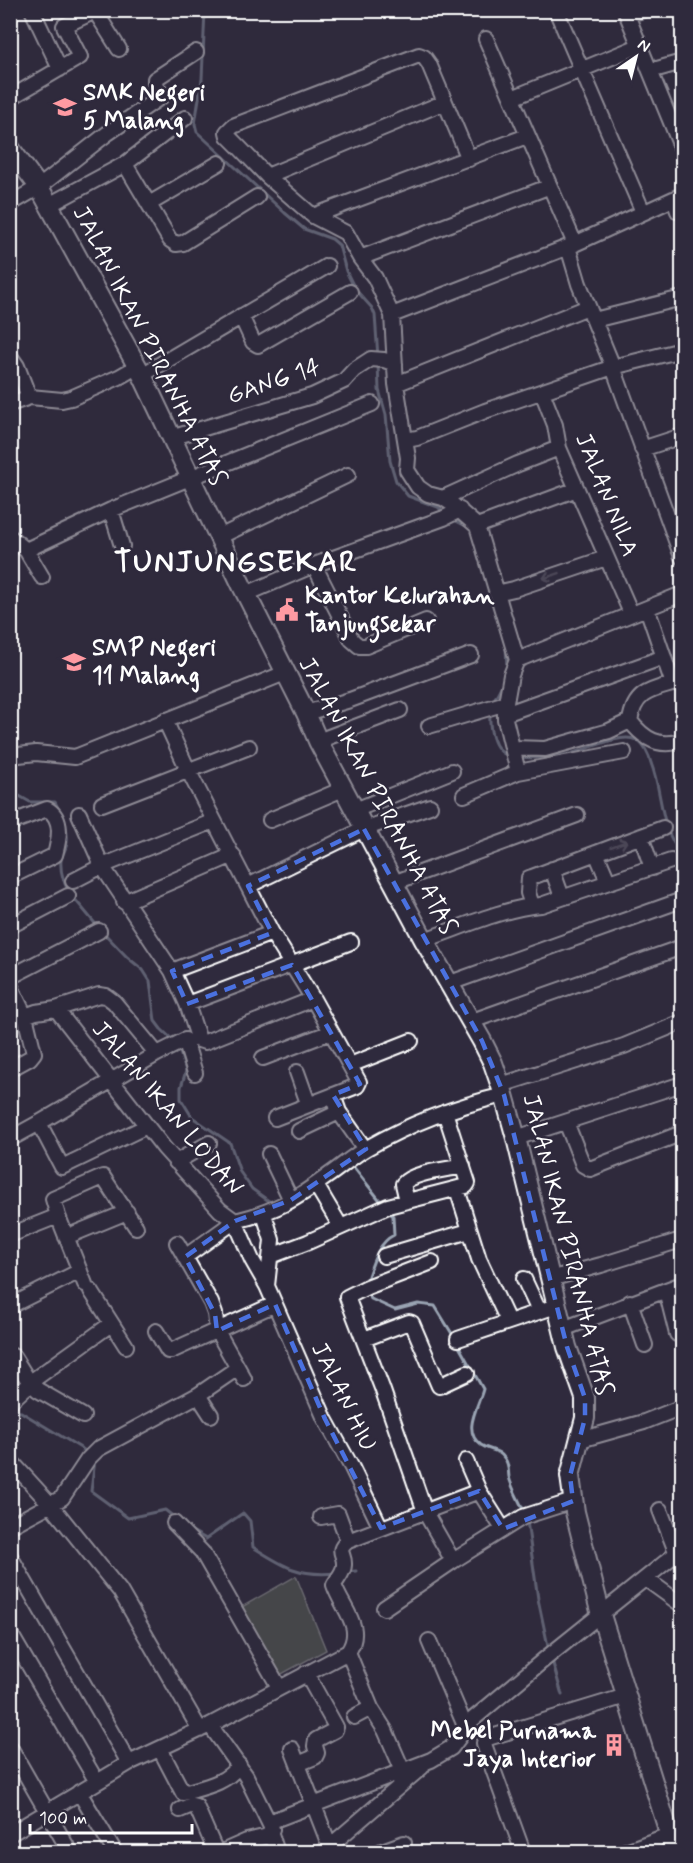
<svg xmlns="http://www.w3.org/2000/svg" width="693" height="1863" font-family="Mynerve,sans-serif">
<rect width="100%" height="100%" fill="#2f2a3d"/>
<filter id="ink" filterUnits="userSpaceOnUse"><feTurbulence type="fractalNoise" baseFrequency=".0167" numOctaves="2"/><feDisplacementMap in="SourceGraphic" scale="12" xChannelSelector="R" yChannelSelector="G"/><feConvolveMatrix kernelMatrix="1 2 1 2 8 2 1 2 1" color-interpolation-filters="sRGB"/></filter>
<g filter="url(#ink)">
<!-- green -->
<path fill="#5f675a" stroke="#afb3ac" stroke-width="1.5" d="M 296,1576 L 326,1650 L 278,1676 L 240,1608 Z"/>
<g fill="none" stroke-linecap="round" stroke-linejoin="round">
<!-- stream -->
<path stroke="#9aa4b3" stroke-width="3" d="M 205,10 L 202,79 L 195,124 L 197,132 L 285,213 L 304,229 L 332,239 L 339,245 L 346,271 L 355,289 L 372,308 L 375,315 L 378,357
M 378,363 L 379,390 L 386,415 L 390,461 L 396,481 L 408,496 L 438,507 L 445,513
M 452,519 L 470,528
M 506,646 L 507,670
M 493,702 L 504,681
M 490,711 C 489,727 492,751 509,756
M 10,742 L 14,751
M 519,757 C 535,759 553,757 570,754 C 586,750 622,732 636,740 C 644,744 649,755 651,763 C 663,793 659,829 682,854
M 10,776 L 16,760
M 10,785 L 14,793 L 30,802 L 55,802 C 62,814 69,828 67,842 C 67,848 62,854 61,860 C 60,871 64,883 69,892
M 73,897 L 98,927
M 102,931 L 127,957 L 143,970 L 150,981 L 155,1021 L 161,1029 L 174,1041
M 179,1049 L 186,1071 L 181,1087 L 181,1099 L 192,1117 L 230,1143 L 240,1172 L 252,1189 L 273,1204
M 351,1164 L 382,1203
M 366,1282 C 372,1266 377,1243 394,1235 L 393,1216 L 388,1211
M 367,1292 L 371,1299 L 395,1310 L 418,1304 L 435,1306 L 454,1337
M 457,1343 L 483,1389 C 479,1406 461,1431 481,1445 C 490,1451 499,1449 505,1459 C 509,1464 508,1471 509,1477 C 512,1489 520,1501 524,1512
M 12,1411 L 21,1412 L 89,1453
M 95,1460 L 91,1491 L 128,1518 L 165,1510 L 175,1518
M 527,1521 L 538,1599 L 549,1651
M 187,1528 L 206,1539 L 243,1513 L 250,1521 L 253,1547 C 283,1566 299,1577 336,1573
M 345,1572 L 356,1571
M 552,1660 L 562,1695"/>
<!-- street casing -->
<g stroke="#fff" stroke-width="18">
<path id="street" d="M 32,10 L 60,69
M 556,10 L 643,212
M 625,10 L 682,149
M 627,15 L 643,10
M 486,39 L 575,244
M 650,71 L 682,62
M 10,98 L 80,57 L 64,26 L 95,11 L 119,49
M 512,98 L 639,46
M 469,159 L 429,64 L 424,57 L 419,55 L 233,126 L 227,132 L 228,136 L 240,148 L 267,176 L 313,216 L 346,233 L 360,258 L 375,278 L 392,315 L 396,384 L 408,458 L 407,470 L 418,487 L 428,494 L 443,498 L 452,504 L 477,526 L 517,660 L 511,675 L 505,708 L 505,719 L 518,772
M 125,164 L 170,240 L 176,244 L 183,243 L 257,197
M 267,176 L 445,102
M 674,199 L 678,211 L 682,213
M 10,204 L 39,187 L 108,133 L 162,96 L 155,83 L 155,79 L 196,52
M 149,204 L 219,163
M 49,205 L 125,164 L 185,118
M 313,216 L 527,136
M 568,247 L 579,284 L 613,367 L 682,557
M 360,258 L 548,187
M 392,315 L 568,247 L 682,195
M 241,316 L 253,342 L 258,345 L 350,292
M 594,320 L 682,298
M 10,356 L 17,366 L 29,397
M 142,375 L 327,266
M 396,384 L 588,307
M 542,392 L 555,425 L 559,448 L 631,613
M 10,404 L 30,397 L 62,400 L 71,398 L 119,377 L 138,366
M 174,437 L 312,396 L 344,381 L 354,370 L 371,359 L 384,360 L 395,364
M 406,440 L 417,438 L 485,411 L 613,367 L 682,350
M 642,449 L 682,436
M 443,498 L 518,464 L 559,448
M 111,510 L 122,546
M 477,526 L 577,489
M 10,537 L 26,550
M 219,537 L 348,475
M 314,565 L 352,640 L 359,646 L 366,646 L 426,621
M 42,577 L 26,550 L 111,510 L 372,404
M 496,593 L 514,589 L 606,558
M 246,594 L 314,565 L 444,518 L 460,510
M 647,608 L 673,684
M 517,660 L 682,594
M 682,681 C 656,690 635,688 630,721 C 644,739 660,749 682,740
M 306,713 L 350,700 L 471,655
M 505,714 L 664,657
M 165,720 L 188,770 L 272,933 L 313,999 L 359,1082 L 357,1086 L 275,1118
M 429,726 L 506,703
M 318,741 L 400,710
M 513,748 L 545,749 L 609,731 L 630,721
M 10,756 L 36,753 L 75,757 L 285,673
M 464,795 L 518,772 L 624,752
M 102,804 L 249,747
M 355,810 L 452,771
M 79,814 L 102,866 L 172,971 L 187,1004 L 199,1040 L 205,1042 L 313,999
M 270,820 L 343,789
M 10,823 L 47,809 C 64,818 59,840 55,855 L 10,877
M 641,836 L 652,868
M 596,853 L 608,881
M 552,869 L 562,897
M 73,881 L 102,866 L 214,821
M 393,883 L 577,815
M 248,886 L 364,829 L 430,806
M 124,902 L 233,855
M 532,905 L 528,893 L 529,878 L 532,877 L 663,828
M 10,926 L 68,896
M 424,940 C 460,928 503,908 541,905 L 671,861
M 172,971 L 272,933
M 10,977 L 99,931
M 450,983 L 682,900
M 10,985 L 25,1016 L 36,1012 L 56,1009 L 164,1148 L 220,1210 L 235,1221 C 274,1212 297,1199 329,1175 C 342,1166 353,1156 367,1148 C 409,1124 457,1106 504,1095
M 187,1004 L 351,942
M 56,1009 L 99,995 L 106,996 L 114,1002 L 157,1054
M 472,1021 L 682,947
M 263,1058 L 331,1032
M 350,1065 L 411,1041
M 10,1069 L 30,1058 L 34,1053 L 25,1016
M 297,1072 L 308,1103
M 501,1085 L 624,1046 L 682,1022
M 333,1095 L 339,1112 L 365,1149
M 566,1122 L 583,1165 L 590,1169 L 682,1133
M 147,1126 L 62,1167 L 39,1123 L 157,1054 L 185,1040 L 195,1073
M 299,1131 L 339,1112
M 516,1138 L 682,1084
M 10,1139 L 39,1123
M 269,1154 L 291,1200
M 176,1162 L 209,1143
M 316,1185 L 341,1227
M 457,1189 L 479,1259 L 508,1321
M 407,1201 L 403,1184 C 413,1172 447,1170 463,1166
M 264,1214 L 272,1240 L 267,1286
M 10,1235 L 58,1216
M 66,1237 L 127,1212
M 177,1243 L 211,1303 L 215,1314 L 217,1331 L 244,1379
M 271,1256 L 308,1242 L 388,1206 L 466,1186 L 468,1183 L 445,1112
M 384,1256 L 469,1231
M 185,1257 L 235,1221 L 252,1260 L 267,1286 L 325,1419 L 352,1468 L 381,1528
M 432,1262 L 367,1287 L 347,1297 L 382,1388 L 425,1512 L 453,1561 L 523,1517 L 573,1501
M 524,1279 L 539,1311
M 550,1279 L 601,1265 L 678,1241
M 85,1284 L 58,1216 L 53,1199 L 103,1177 L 136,1227
M 666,1290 L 677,1334
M 91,1291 L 126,1346
M 630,1302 L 645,1345
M 10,1306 L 80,1271
M 563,1329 L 682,1284
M 156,1331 L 168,1351 L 171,1351 L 275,1304
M 364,1339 L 409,1322 L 412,1323 L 439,1386 L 467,1373
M 458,1339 L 556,1306
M 13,1356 L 30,1383 L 38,1390 L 83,1416
M 198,1395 L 211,1415
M 10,1402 L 36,1378 L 111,1324
M 580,1440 L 644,1422 L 682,1407
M 10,1460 L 51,1505 L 120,1591 L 200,1730
M 466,1461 L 479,1491 L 503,1529
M 660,1510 L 677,1554
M 321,1517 L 338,1514 L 348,1541
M 174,1523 L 202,1552 L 279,1687
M 10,1526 L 62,1498 L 88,1459 L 98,1449 L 198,1395 L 236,1369
M 10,1556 L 129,1763
M 646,1579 L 682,1605
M 384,1608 L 453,1561
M 10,1633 L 97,1782
M 429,1641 L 465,1726
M 348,1652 L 371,1708 L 354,1717
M 371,1708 L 385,1730 L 403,1771
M 210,1725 L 246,1776 L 272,1829 L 268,1836 L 247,1841 L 222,1852
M 10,1747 L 70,1852
M 160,1749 L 183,1793 C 204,1787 226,1784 239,1765
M 292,1749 L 332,1852
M 298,1764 L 315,1757 L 317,1753 L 315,1746 L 316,1740 L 335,1730 L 336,1727 L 306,1673
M 79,1792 L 115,1852
M 180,1810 L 192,1805 L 196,1806 L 216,1852
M 269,1822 L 431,1760 L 451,1748 L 472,1720 L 546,1658 L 682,1549
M 10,1834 L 129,1763 L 210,1725 L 348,1652 C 365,1627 342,1609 334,1585 C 337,1579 344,1572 344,1565 C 345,1553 335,1552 348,1541 L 479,1491
M 271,1834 L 277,1852
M 323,1852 L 422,1767
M 379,1852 L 404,1843
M 523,1852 L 485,1747 L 484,1743 L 488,1738 L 626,1696
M 623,1852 L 669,1835"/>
</g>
<!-- secondary casing -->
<g stroke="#fff" stroke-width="22">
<path id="secondary" d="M 10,148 L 39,187 L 142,375 L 242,586 L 306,713 L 318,741 L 424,940 L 482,1041 L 493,1063 L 504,1095 L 516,1138 L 567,1347 L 585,1398 L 585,1418 L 570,1476 L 575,1512 L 601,1615 L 675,1852"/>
</g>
<!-- street -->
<use href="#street" stroke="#2f2a3d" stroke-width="14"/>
<!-- secondary -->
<use href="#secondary" stroke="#2f2a3d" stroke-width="18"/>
</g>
<!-- one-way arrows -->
<defs><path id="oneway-shaft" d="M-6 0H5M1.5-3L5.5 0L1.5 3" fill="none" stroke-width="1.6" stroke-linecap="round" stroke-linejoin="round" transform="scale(1.5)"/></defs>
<g stroke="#6d6a77">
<use href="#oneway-shaft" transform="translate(551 576) rotate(161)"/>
<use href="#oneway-shaft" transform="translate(619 844) rotate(-20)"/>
</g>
</g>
<!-- marked area -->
<path d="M0 0H693V1863H0ZM 364,829 L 482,1041 L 504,1095 L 567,1347 L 585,1398 L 585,1418 L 570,1476 L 573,1501 L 503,1529 L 479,1491 L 381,1528 L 325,1419 L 275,1304 L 217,1331 L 215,1314 L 185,1257 L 235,1221 L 291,1200 L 366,1149 L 333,1095 L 360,1084 L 292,965 L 187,1004 L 172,971 L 272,933 L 248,886 Z" fill="#2f2a3d" fill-opacity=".55" fill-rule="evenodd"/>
<path fill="none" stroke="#4a71e0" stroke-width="4.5" stroke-dasharray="12 8" stroke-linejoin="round" d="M 364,829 L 482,1041 L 504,1095 L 567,1347 L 585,1398 L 585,1418 L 570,1476 L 573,1501 L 503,1529 L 479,1491 L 381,1528 L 325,1419 L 275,1304 L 217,1331 L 215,1314 L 185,1257 L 235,1221 L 291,1200 L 366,1149 L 333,1095 L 360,1084 L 292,965 L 187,1004 L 172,971 L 272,933 L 248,886 Z"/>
<!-- icons -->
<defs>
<g id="school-bare" transform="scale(1.8)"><path d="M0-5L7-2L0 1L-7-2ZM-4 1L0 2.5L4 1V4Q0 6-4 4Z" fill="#ff9aa2" stroke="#2f2a3d" stroke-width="2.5" paint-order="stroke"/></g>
<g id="civic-bare" transform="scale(1.8)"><path d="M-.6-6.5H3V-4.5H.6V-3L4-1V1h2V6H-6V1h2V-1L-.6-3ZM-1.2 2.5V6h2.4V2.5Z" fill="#ff9aa2" stroke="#2f2a3d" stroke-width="2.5" paint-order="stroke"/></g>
<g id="building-bare" transform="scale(1.8)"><path d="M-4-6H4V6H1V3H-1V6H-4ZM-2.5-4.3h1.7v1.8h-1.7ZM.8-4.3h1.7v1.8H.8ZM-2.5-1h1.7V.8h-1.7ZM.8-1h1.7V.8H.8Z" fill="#ff9aa2" stroke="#2f2a3d" stroke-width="2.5" paint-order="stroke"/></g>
</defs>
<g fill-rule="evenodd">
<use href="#school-bare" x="65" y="107"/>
<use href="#civic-bare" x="287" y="610"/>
<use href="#school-bare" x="74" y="662"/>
<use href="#building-bare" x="614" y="1745"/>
</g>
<g text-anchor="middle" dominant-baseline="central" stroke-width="5" stroke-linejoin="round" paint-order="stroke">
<!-- poi labels -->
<g font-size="24" font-weight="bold" fill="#fff" stroke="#2f2a3d" text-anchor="start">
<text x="83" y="93">SMK Negeri<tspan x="83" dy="28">5 Malang</tspan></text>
<text x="305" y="596">Kantor Kelurahan<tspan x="305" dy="28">Tanjungsekar</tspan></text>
<text x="92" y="648">SMP Negeri<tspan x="92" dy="28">11 Malang</tspan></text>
<text x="596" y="1731" text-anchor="end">Mebel Purnama<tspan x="596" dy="28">Jaya Interior</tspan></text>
</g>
<!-- street labels -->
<g font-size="24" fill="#fff" stroke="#2f2a3d">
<text transform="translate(149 346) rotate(63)">JALAN IKAN PIRANHA ATAS</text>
<text transform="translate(274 382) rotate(-19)">GANG 14</text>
<text transform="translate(606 495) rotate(68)">JALAN NILA</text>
<text transform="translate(377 796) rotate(62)">JALAN IKAN PIRANHA ATAS</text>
<text transform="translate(167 1109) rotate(50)">JALAN IKAN LODAN</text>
<text transform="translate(567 1245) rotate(76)">JALAN IKAN PIRANHA ATAS</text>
<text transform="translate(343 1397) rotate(64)">JALAN HIU</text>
</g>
<!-- district labels -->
<g font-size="30" font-weight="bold" letter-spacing="1.5" fill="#fff" stroke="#2f2a3d">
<text x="236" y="562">TUNJUNGSEKAR</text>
</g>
</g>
<!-- margin -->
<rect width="693" height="1863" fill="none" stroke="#2f2a3d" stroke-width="36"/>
<rect x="18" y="18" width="657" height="1827" fill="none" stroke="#fff" stroke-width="2" filter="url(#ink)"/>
<!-- north arrow -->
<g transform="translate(636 57) rotate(35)" stroke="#2f2a3d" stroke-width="4.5" paint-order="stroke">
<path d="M0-4.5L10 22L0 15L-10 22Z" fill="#ffffff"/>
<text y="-9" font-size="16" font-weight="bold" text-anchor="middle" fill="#ffffff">N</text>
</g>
<!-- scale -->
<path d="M30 1824v9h162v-9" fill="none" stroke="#ffffff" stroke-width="3"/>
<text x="39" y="1824" font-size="18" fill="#ffffff" stroke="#2f2a3d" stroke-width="4.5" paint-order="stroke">100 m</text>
</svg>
